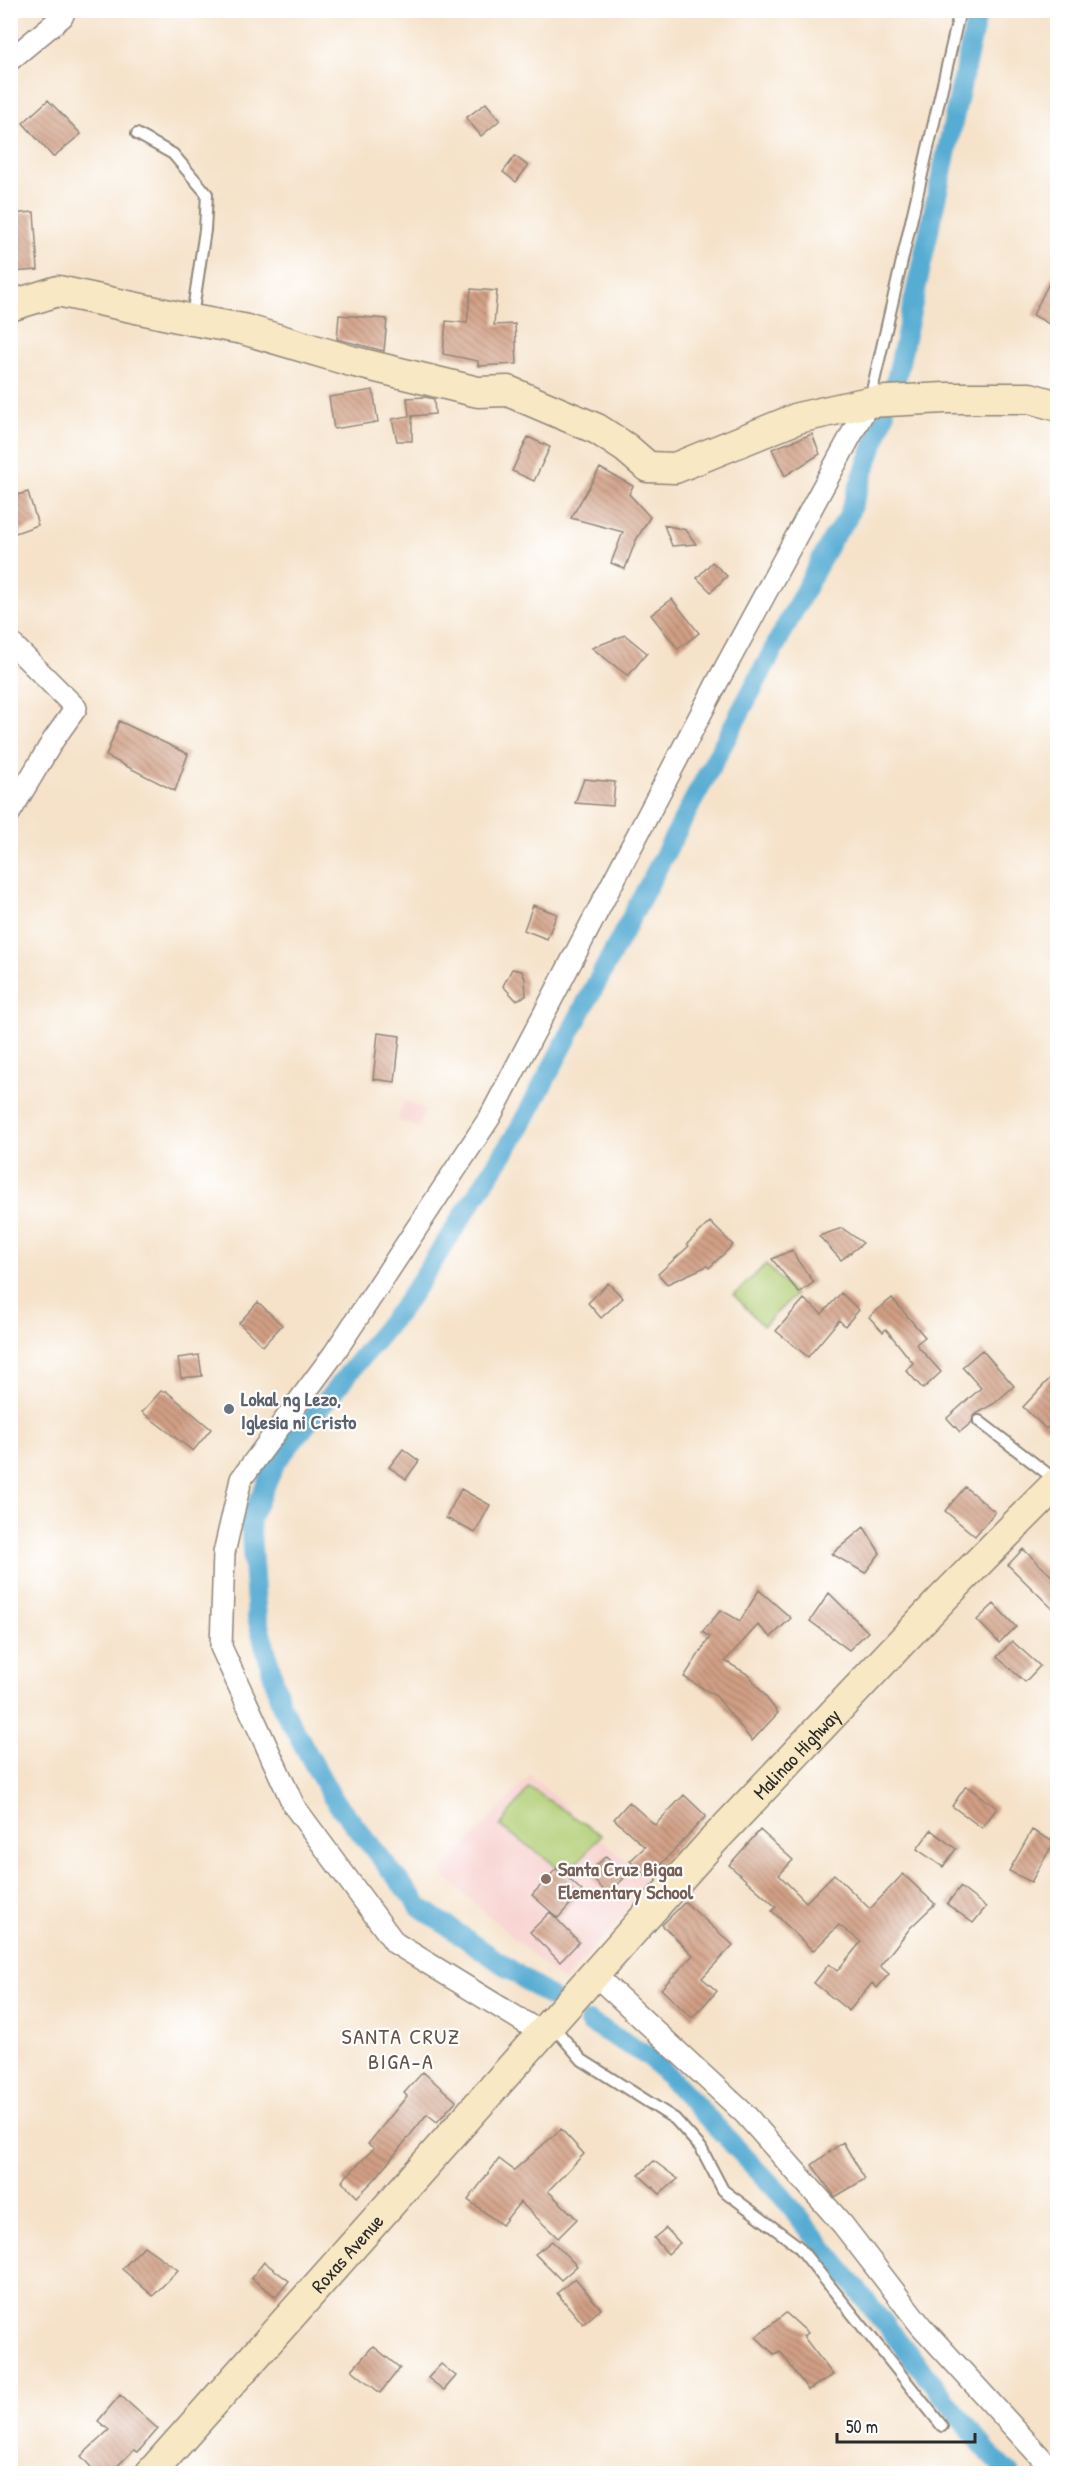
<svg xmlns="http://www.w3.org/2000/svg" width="1068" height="2484" font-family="'Patrick Hand',sans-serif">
<defs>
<pattern id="building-back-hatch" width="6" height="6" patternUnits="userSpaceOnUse" patternTransform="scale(1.5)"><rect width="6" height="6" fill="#d19f84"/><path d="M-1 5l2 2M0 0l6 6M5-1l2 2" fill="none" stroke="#aa826c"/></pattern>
</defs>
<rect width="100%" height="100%" fill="#fff"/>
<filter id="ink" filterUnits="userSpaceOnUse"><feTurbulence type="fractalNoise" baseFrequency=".0167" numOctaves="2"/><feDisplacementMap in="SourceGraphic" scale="12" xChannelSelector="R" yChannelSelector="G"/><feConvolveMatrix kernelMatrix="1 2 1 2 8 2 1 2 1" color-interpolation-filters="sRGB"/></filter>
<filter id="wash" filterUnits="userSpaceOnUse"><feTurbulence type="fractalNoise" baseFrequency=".008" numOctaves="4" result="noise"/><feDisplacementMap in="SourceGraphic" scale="24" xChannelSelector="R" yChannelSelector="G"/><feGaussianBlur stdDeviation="1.35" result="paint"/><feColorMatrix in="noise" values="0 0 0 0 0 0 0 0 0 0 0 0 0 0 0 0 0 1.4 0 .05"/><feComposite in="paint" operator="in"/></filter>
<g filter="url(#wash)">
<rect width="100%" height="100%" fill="#f5e2c9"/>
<!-- built -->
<path fill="#f7d0ce" d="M 404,1100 L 425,1110 L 418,1127 L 397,1120 Z
M 530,1775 L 652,1884 L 563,1982 L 441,1873 Z"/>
<!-- green -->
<path fill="#b1ce75" stroke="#6e7c50" stroke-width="1.5" d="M 766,1264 L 795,1295 L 763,1326 L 734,1295 Z
M 529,1787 L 601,1835 L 568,1874 L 500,1826 Z"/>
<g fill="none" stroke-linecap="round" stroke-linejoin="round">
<!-- canal -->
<path stroke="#56acd3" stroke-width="20" d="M 894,389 L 978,10
M 550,1997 L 420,1907 L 332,1797 L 281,1705 L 257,1618 L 250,1520 L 276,1462 L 406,1303 L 518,1131 L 832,539 L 847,519 L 885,414
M 589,2022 L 651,2058 L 781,2195 L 988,2452 L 1010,2474"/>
</g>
<g id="blocks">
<!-- building -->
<path fill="url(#building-back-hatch)" d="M 48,100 L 81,134 L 53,157 L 23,123 Z
M 486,103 L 500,120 L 481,136 L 466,118 Z
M 515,156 L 528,166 L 516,182 L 503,172 Z
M 34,212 L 38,270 L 10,272 L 10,214 Z
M 1058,265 L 1058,329 L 1033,315 Z
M 471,289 L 497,291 L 494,325 L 515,324 L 517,364 L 478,366 L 478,361 L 443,354 L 446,321 L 467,323 Z
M 339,315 L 387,319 L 384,351 L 337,339 Z
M 373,390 L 378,422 L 334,429 L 329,397 Z
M 425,397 L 434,399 L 435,414 L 412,416 L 412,441 L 397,441 L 392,419 L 409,416 L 407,398 Z
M 812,434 L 820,454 L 785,476 L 772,449 Z
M 528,437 L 550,447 L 534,481 L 512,471 Z
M 600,468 L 633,486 L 629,494 L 650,517 L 636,540 L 625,569 L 611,563 L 623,532 L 571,518 Z
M 28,492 L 38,525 L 10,535 L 10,497 Z
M 664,525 L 686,530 L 696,544 L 672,546 Z
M 712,562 L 727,576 L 711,592 L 697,578 Z
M 672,599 L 699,633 L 678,649 L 651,615 Z
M 625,635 L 647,653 L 628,676 L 592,648 Z
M 119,721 L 188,754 L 175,791 L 106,756 Z
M 584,779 L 615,782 L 613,806 L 575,803 Z
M 533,905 L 557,914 L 547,939 L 524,930 Z
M 512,969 L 522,971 L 525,979 L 526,996 L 516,1000 L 503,986 Z
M 378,1033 L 400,1036 L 395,1082 L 373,1079 Z
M 710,1222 L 733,1245 L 709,1268 L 707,1266 L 667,1284 L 658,1274 L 689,1246 L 687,1244 Z
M 842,1228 L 863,1243 L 841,1260 L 819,1236 Z
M 792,1250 L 798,1261 L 814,1282 L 799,1293 L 772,1259 Z
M 608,1283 L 623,1298 L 601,1318 L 588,1303 Z
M 841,1293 L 859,1310 L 845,1326 L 839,1320 L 808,1357 L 776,1331 L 804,1299 L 822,1314 Z
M 892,1298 L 925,1337 L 916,1344 L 941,1372 L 923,1389 L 906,1370 L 913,1363 L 886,1329 L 883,1332 L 869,1317 Z
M 258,1302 L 282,1325 L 263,1346 L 239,1323 Z
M 982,1350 L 1014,1386 L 995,1403 L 973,1416 L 972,1422 L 960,1432 L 947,1418 L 981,1388 L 962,1367 Z
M 199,1355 L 202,1376 L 181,1378 L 178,1358 Z
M 1058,1370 L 1058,1416 L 1046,1429 L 1023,1407 Z
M 161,1391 L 166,1391 L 211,1429 L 193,1451 L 142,1412 Z
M 403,1449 L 419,1461 L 406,1479 L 389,1467 Z
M 965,1487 L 995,1512 L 975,1536 L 945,1511 Z
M 461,1489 L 490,1505 L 475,1533 L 446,1518 Z
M 864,1527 L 880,1553 L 865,1573 L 832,1554 Z
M 1023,1549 L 1058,1582 L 1058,1614 L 1008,1565 Z
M 759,1590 L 791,1618 L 771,1637 L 758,1625 L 725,1661 L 749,1675 L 778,1713 L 752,1741 L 716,1696 L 684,1677 L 710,1637 L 702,1632 L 721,1610 L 740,1621 Z
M 829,1593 L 868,1632 L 849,1650 L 810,1621 Z
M 994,1604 L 1016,1627 L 999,1643 L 977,1620 Z
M 1012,1641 L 1040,1666 L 1025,1682 L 997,1657 Z
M 966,1786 L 997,1808 L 982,1828 L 952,1806 Z
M 684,1795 L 706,1816 L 648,1878 L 630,1861 L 645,1847 L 614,1819 L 629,1802 L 655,1825 Z
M 760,1830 L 793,1860 L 779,1875 L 806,1902 L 834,1874 L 870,1909 L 903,1874 L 935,1904 L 911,1927 L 880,1966 L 889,1974 L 877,1988 L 872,1983 L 849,2011 L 814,1983 L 829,1964 L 837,1971 L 861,1942 L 839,1925 L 813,1951 L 772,1911 L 776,1907 L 729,1865 Z
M 931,1830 L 956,1849 L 943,1867 L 917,1849 Z
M 1032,1830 L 1054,1842 L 1031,1882 L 1009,1871 Z
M 606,1856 L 626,1876 L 608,1894 L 588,1874 Z
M 557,1868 L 582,1891 L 558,1918 L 532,1895 Z
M 960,1887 L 986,1907 L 973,1923 L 947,1904 Z
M 685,1902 L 733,1945 L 702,1978 L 717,1991 L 692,2018 L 661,1989 L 693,1955 L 662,1925 Z
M 550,1912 L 579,1942 L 560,1962 L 530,1932 Z
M 423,2072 L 456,2101 L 437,2122 L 427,2114 L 375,2179 L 357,2197 L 342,2181 L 374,2148 L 368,2144 L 407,2096 L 404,2093 Z
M 561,2129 L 584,2154 L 548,2191 L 577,2219 L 558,2238 L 520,2202 L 502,2225 L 468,2200 L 499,2159 L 514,2170 Z
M 843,2142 L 865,2179 L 835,2197 L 812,2165 Z
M 654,2161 L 678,2179 L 660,2194 L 639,2175 Z
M 666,2228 L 680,2243 L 668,2254 L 654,2238 Z
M 552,2241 L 577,2266 L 561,2280 L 535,2254 Z
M 144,2246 L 178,2270 L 153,2296 L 122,2269 Z
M 264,2262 L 289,2281 L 276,2297 L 251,2278 Z
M 575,2278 L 601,2309 L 583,2324 L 557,2293 Z
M 786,2313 L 808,2333 L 803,2336 L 833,2375 L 808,2390 L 780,2351 L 774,2354 L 756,2337 Z
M 373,2346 L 400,2368 L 380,2393 L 352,2370 Z
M 441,2364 L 456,2376 L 444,2390 L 428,2378 Z
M 120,2395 L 158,2429 L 138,2452 L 134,2450 L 109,2474 L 97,2474 L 81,2456 L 109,2430 L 98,2421 Z"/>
</g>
</g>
<g filter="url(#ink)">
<use href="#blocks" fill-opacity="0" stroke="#90867a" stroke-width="1.5"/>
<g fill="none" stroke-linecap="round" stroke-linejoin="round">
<!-- lane casing -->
<g stroke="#90867a" stroke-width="14">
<path id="lane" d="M 137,134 L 173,154 L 207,194 L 205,230 L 192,317
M 870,399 L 960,10
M 979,1421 L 1057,1481
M 552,2025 L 582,2060 L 675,2119 L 701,2148 L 723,2190 L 798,2246 L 942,2426"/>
</g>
<!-- street casing -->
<g stroke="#90867a" stroke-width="24">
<path id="street" d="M 10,60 L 62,17 L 65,10
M 10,642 L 76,708 L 54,739 L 10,812
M 594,1974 L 745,2114 L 843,2225 L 921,2326 L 1056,2474
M 542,2033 L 395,1943 L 294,1806 L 221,1647 L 224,1553 L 241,1479 L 333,1355 L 490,1117 L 718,681 L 869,402"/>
</g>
<!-- secondary casing -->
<g stroke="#90867a" stroke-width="33">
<g id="secondary">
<path d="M 10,306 L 58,291 L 192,320 L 243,329 L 351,361 L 478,392 L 508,391 L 597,429 L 626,448 L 648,467 L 675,468 L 798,418 L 869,402 L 945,398 L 1030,398 L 1058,406"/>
<path id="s1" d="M 150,2474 L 712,1842 L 943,1598 L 1058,1482"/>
</g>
</g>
<!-- lane -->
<use href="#lane" stroke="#fff" stroke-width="10"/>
<!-- street -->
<use href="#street" stroke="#fff" stroke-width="21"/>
<!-- secondary -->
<use href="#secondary" stroke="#f8e8c3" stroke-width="30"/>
</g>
</g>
<!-- markers -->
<circle fill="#6b7280" stroke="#fff" stroke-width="2" cx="229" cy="1409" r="6"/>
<circle fill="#8d6e63" stroke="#fff" stroke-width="2" cx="546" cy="1879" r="6"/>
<g text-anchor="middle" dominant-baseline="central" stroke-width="4.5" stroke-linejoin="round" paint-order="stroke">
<!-- worship labels -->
<g font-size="20" font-weight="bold" fill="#5b616d" stroke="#fff" text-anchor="start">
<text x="241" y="1398">Lokal ng Lezo,<tspan x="241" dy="23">Iglesia ni Cristo</tspan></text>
</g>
<!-- street labels -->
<g font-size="20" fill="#2b2b2b" stroke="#fff">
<text stroke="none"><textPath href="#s1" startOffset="968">Malinao Highway</textPath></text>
<text stroke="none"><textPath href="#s1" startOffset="296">Roxas Avenue</textPath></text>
</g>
<!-- education labels -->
<g font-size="20" font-weight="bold" fill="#785e54" stroke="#fff" text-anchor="start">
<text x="558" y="1868">Santa Cruz Bigaa<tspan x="558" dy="23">Elementary School</tspan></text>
</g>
<!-- quarter labels -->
<g font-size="22" letter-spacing="1.5" fill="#65544a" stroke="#fff">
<text x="401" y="2036">SANTA CRUZ<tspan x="401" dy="25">BIGA-A</tspan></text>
</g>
</g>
<!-- margin -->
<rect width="1068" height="2484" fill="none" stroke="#fff" stroke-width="36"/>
<!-- scale -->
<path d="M837 2433v9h138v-9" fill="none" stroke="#2b2b2b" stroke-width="3"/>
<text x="846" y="2433" font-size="18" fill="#2b2b2b" stroke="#ffffff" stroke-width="4.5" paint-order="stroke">50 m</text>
</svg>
